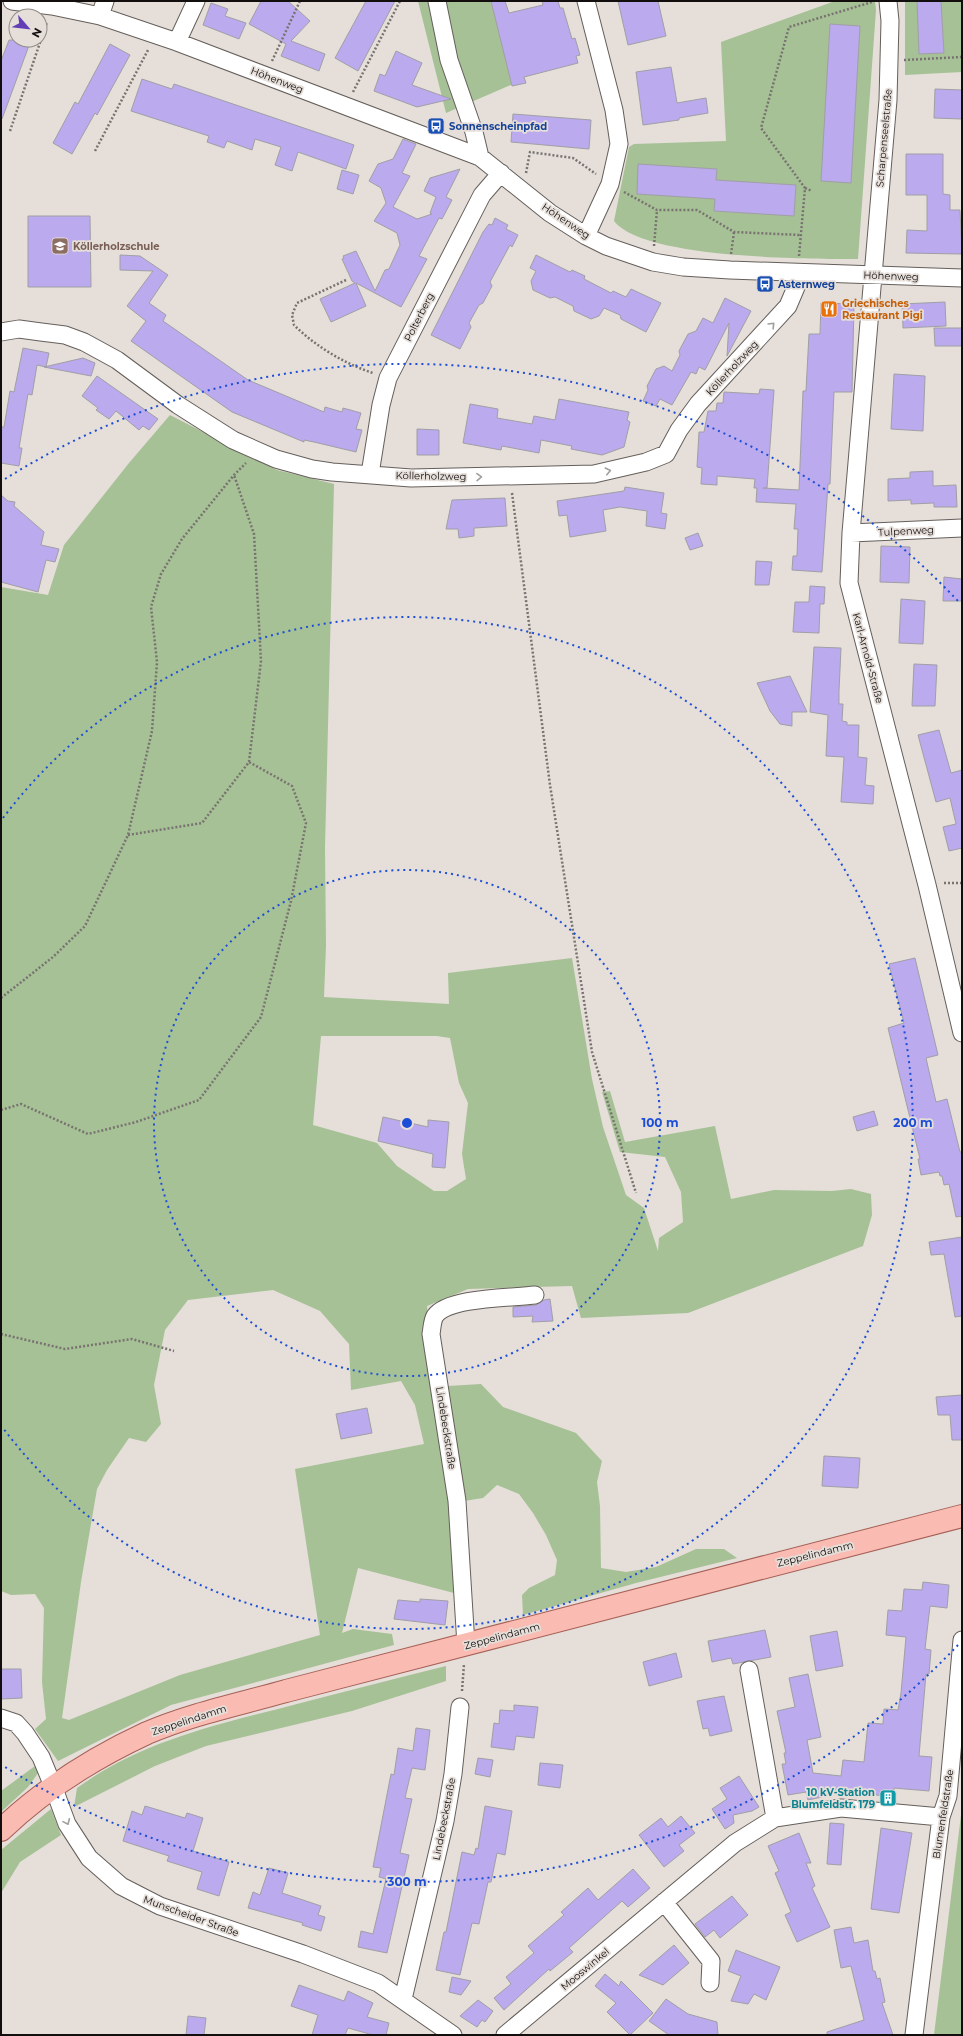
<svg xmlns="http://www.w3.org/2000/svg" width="963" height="2036" font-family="Montserrat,sans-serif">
<rect width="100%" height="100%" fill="#e5ded9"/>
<!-- green -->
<path fill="#a6c195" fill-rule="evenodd" d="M 418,1 L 492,1 L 513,84 L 446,113 Z
M 835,1 L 875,1 L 876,10 L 858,259 C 809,259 643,259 614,221 L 629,147 L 634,144 L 726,141 L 721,42 Z
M 905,1 L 962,1 L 962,72 L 905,75 Z
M 170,415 L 277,470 L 334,484 L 325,848 L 326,946 L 324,997 L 449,1004 L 448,973 L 572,958 L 592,1079 L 603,1127 L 626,1195 L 644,1208 L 658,1251 L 659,1238 L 683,1222 L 681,1192 L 665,1157 L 620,1152 L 602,1092 L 610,1091 L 625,1142 L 715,1126 L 731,1199 L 774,1190 L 832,1191 L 851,1189 L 871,1194 L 872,1215 L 863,1246 L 688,1313 L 581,1318 L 572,1286 L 468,1289 L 427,1306 L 433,1374 L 448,1386 L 481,1384 L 503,1407 L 576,1433 L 602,1461 L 597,1482 L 600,1506 L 601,1568 L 626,1572 L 656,1567 L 696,1549 L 724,1549 L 737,1558 L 636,1583 L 523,1615 L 522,1595 L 529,1588 L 555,1575 L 557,1560 L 546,1535 L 533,1513 L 519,1494 L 497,1485 L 483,1498 L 464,1501 L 468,1593 L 454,1593 L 358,1568 L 342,1633 L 353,1629 L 392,1634 L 394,1645 L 171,1705 L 58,1761 L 35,1729 L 46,1719 L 42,1682 L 44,1608 L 35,1594 L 11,1595 L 1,1591 L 1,587 L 48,595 L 64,545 L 129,463 ZM 321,1036 L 437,1036 L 450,1038 L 459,1083 L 468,1103 L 462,1154 L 466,1179 L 447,1191 L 434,1191 L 397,1166 L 377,1143 L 313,1125 ZM 273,1290 L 320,1311 L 349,1344 L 351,1390 L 401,1381 L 415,1405 L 424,1444 L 295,1469 L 320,1635 L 180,1675 L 69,1720 L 62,1718 L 81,1582 L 97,1489 L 107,1470 L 129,1438 L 146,1442 L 161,1424 L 154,1385 L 165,1330 L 188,1300 Z
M 446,1666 L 446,1681 L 352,1711 L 206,1746 L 155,1766 L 74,1807 L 77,1788 C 138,1744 206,1727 278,1709 C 334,1694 390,1680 446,1666 Z
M 35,1766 L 38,1773 L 28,1787 L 1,1812 L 1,1791 Z
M 962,1807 L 962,2035 L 934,2035 Z
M 51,1809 L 61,1835 L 20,1862 L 1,1893 L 1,1850 Z"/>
<!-- building -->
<path fill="#bbaaed" stroke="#a09fa6" d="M 261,1 L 288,1 L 310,21 L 291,41 L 325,54 L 319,71 L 281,56 L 286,44 L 249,24 Z
M 366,1 L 395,1 L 358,71 L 335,58 Z
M 491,1 L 505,1 L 509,13 L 543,5 L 542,1 L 558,1 L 560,8 L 563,8 L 572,39 L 575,38 L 580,55 L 576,56 L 578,63 L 524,77 L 526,83 L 512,86 Z
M 618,1 L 658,1 L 666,36 L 628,45 Z
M 917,1 L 941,1 L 944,53 L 919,54 Z
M 211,3 L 228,9 L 225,16 L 246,23 L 239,39 L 203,25 Z
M 830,24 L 860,26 L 851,183 L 821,181 Z
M 9,40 L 31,40 L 2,119 L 1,119 L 1,61 Z
M 110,44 L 130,55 L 97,115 L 95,113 L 72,154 L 53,143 L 75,102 L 78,104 Z
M 396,51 L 422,63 L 412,85 L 451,99 L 417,107 L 374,91 L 380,74 L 385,76 Z
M 671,67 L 677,103 L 706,98 L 708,113 L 679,118 L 679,120 L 643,125 L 636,72 Z
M 142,79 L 172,89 L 174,84 L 354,145 L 346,169 L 298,152 L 292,171 L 275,165 L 281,147 L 255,139 L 252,150 L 227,141 L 224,148 L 207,142 L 209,136 L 131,111 Z
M 935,89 L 962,90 L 962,119 L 934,118 Z
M 513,114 L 591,120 L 589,149 L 511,142 Z
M 403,139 L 416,144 L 402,173 L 410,176 L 393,207 L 417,219 L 432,214 L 430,213 L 436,197 L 424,191 L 430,178 L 460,169 L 446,197 L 452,200 L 442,219 L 439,218 L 419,256 L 427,259 L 401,307 L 356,283 L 366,306 L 331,322 L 320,299 L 355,283 L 352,281 L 342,259 L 344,258 L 343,256 L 356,251 L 375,291 L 385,270 L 389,269 L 400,245 L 397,233 L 374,221 L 386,203 L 381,188 L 369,181 L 378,164 L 393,159 Z
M 906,154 L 943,154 L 943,194 L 950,195 L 950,210 L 960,210 L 962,254 L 906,253 L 907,230 L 927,231 L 927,195 L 906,195 Z
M 638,164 L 717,169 L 716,180 L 796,185 L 794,216 L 714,211 L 715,199 L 637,194 Z
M 342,170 L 359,175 L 353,194 L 337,189 Z
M 28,216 L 90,216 L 91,287 L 28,287 Z
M 495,218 L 508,225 L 506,229 L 518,235 L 512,247 L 510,245 L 490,282 L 492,286 L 483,303 L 479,305 L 469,323 L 471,327 L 460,349 L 431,335 L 483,232 L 489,224 L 492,225 Z
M 120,255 L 140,256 L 168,275 L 149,303 L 166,315 L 163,321 L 248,380 L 324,412 L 325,407 L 342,412 L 343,408 L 361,413 L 356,429 L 362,430 L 356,452 L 314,442 L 304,440 L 304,442 L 232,412 L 131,341 L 146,321 L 127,306 L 153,271 L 120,270 Z
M 536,255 L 570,272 L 572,270 L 585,276 L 584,279 L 611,293 L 613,291 L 626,297 L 631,289 L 661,303 L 646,332 L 621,319 L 620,315 L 604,308 L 599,316 L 591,319 L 574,311 L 573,306 L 555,297 L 550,298 L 533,290 L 531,281 L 536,271 L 530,268 Z
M 725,298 L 751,311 L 727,356 L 729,323 L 705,370 L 699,367 L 696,374 L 691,372 L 672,405 L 660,399 L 656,406 L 643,401 L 648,390 L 647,386 L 656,369 L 664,366 L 672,371 L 680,355 L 679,351 L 688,334 L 696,331 L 703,318 L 713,323 Z
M 945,302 L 946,326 L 903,328 L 902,304 Z
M 821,303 L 854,304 L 852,392 L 834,392 L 830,484 L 828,484 L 822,572 L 792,570 L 793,556 L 797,556 L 798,529 L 794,529 L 796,504 L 756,502 L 757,488 L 754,488 L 755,479 L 717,476 L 717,485 L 701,484 L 702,468 L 697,467 L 699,432 L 704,432 L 708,411 L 716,411 L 717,403 L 723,403 L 724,392 L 759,394 L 760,389 L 774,390 L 767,488 L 763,488 L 799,490 L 803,391 L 806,391 L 809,334 L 820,334 Z
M 934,328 L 962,328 L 962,346 L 935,346 Z
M 23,348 L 49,353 L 46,367 L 37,365 L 32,395 L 28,394 L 19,448 L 22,448 L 19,466 L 1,463 L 1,427 L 4,427 L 10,391 L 14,392 Z
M 83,358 L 95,363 L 91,376 L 44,367 Z
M 894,374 L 925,376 L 923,431 L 891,429 Z
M 97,376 L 158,419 L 149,430 L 143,426 L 139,430 L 116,411 L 109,419 L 96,410 L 98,408 L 82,396 Z
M 559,399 L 629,412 L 627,420 L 630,422 L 624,447 L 602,455 L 571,449 L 572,446 L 541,440 L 539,453 L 502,446 L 501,450 L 463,443 L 470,404 L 498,409 L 497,418 L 532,424 L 534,416 L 555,420 Z
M 417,429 L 439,430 L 439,455 L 417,455 Z
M 933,471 L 933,486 L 956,485 L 957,507 L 934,507 L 934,503 L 911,504 L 911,500 L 888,501 L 888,479 L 910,478 L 910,472 Z
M 625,487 L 664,493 L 661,513 L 667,514 L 665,529 L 646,526 L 647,511 L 620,507 L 603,510 L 606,531 L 570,537 L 567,515 L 559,516 L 557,501 L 624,491 Z
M 1,495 L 8,501 L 15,502 L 14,506 L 44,532 L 41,545 L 59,549 L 55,562 L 46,560 L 38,592 L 1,582 Z
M 505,498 L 507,526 L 474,528 L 474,536 L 467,537 L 459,538 L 458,529 L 446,529 L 452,500 Z
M 698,533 L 703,546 L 690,550 L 685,538 Z
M 881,546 L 910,547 L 909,583 L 880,582 Z
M 756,561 L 772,562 L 769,585 L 755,585 Z
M 944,577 L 962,579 L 962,601 L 943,601 Z
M 810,586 L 825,587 L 824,604 L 820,604 L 819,633 L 793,632 L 795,602 L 809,602 Z
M 901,599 L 925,601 L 923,644 L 899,643 Z
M 814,647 L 841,648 L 839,691 L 839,704 L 843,704 L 842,721 L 847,722 L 847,725 L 859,725 L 858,757 L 867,758 L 865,785 L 874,786 L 873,804 L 841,802 L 844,757 L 826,756 L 828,715 L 810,712 Z
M 914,664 L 937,665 L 935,706 L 912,706 Z
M 790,676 L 807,712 L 792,712 L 792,726 L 780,724 L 770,711 L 757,683 Z
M 939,730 L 951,773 L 962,770 L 962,848 L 949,851 L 943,827 L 956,824 L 950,798 L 936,802 L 918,735 Z
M 915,958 L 938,1055 L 926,1058 L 936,1102 L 947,1099 L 960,1152 L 962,1152 L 962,1216 L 956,1217 L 949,1184 L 944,1185 L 942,1176 L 940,1176 L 939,1172 L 921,1175 L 918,1159 L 920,1159 L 888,1028 L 904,1023 L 889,964 Z
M 874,1111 L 878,1125 L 857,1131 L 853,1117 Z
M 383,1117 L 428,1127 L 428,1120 L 449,1122 L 445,1168 L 432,1167 L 433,1154 L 378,1141 Z
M 962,1237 L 962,1316 L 955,1317 L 944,1254 L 931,1255 L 929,1242 Z
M 550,1299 L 553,1321 L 532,1322 L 533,1316 L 513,1317 L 513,1307 L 536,1305 L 544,1300 Z
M 962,1395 L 962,1440 L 952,1440 L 950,1415 L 938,1415 L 936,1397 Z
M 367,1408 L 372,1433 L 341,1439 L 336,1414 Z
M 824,1456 L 860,1458 L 858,1488 L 822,1486 Z
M 923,1582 L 949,1585 L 947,1608 L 930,1606 L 925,1649 L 931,1650 L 929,1674 L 926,1674 L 919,1756 L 932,1757 L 929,1791 L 894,1788 L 893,1797 L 820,1788 L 822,1797 L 808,1800 L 806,1792 L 788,1795 L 782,1764 L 786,1764 L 784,1753 L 786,1753 L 777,1711 L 795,1707 L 789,1678 L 808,1674 L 821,1737 L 807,1740 L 813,1773 L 841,1776 L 843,1760 L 864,1762 L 868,1723 L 883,1724 L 884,1709 L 898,1710 L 901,1693 L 906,1637 L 886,1635 L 888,1610 L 902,1611 L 904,1589 L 922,1590 Z
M 420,1599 L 448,1601 L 445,1625 L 394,1619 L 398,1600 L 420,1602 Z
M 765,1630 L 771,1657 L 733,1664 L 731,1658 L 712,1662 L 708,1641 Z
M 837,1631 L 843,1666 L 816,1671 L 810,1636 Z
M 676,1653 L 682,1677 L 649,1686 L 643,1662 Z
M 1,1669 L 21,1669 L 22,1698 L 1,1699 Z
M 724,1696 L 732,1731 L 710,1736 L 708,1728 L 703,1729 L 697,1701 Z
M 514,1705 L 538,1707 L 534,1738 L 516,1736 L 514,1750 L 491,1747 L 494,1723 L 499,1724 L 500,1710 L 514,1711 Z
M 416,1728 L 430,1730 L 425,1770 L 412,1768 L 405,1798 L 412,1799 L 400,1853 L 409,1855 L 387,1953 L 358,1947 L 361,1931 L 373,1934 L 386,1879 L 379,1877 L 381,1868 L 373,1867 L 391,1774 L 394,1775 L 398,1748 L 413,1751 Z
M 478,1758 L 493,1760 L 490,1777 L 475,1774 Z
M 540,1763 L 563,1765 L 560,1788 L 538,1785 Z
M 739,1776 L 759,1807 L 752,1811 L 733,1815 L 734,1823 L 725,1829 L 712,1809 L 727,1799 L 720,1788 Z
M 145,1806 L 185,1818 L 187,1813 L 203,1818 L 193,1851 L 229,1862 L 219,1896 L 197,1889 L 202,1872 L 167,1861 L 169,1856 L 123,1841 L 132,1811 L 142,1815 Z
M 485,1806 L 512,1811 L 505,1855 L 497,1853 L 491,1882 L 488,1882 L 479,1924 L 472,1923 L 460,1975 L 436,1970 L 444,1932 L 446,1932 L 462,1852 L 474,1855 L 476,1848 L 478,1849 Z
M 681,1816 L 695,1833 L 679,1845 L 684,1851 L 664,1867 L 639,1835 L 661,1818 L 668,1827 Z
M 830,1823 L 844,1824 L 841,1865 L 827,1864 Z
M 881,1828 L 912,1833 L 899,1913 L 871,1909 Z
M 799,1833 L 811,1863 L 806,1863 L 815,1886 L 812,1888 L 830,1927 L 797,1942 L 785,1915 L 791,1912 L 775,1873 L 779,1871 L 768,1846 Z
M 269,1868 L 288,1873 L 282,1893 L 321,1906 L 318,1915 L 325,1917 L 321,1931 L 302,1925 L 303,1923 L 248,1908 L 253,1892 L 260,1895 Z
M 633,1869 L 650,1888 L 628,1907 L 622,1901 L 569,1948 L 573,1952 L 550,1971 L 549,1969 L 504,2010 L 494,1998 L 511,1984 L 506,1977 L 534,1953 L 528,1946 L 564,1915 L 561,1912 L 588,1888 L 598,1900 Z
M 732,1896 L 748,1915 L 720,1938 L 714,1930 L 705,1937 L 695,1924 Z
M 851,1927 L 854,1943 L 868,1940 L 873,1971 L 875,1971 L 877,1979 L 880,1978 L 885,2002 L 882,2003 L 893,2035 L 827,2035 L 827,2032 L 864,2020 L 851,1966 L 841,1968 L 834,1930 Z
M 674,1945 L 689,1963 L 663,1985 L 639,1975 Z
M 736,1950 L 780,1967 L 766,2000 L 754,1994 L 748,2004 L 731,2001 L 741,1976 L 728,1971 Z
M 605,1974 L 619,1986 L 621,1981 L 653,2013 L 630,2035 L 607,2012 L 616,2003 L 595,1986 Z
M 452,1977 L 471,1981 L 461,1995 L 449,1992 Z
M 299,1985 L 344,2001 L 348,1991 L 373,2003 L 367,2017 L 389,2023 L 386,2035 L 373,2035 L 348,2028 L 345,2035 L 312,2035 L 318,2015 L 291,2006 Z
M 666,1999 L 688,2014 L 717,2022 L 718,2035 L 669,2035 L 649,2021 Z
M 478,2000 L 493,2011 L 485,2022 L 482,2020 L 477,2027 L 460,2016 Z
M 188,2016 L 206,2018 L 204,2035 L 186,2035 Z"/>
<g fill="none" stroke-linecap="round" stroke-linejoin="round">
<!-- minor casing -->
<g stroke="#655f5b" stroke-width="19">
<path id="minor" d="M 12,1 L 52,6 L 100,16 L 177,42 L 480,157 L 550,213 L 586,236 L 606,246 L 653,262 L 683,267 L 730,270 L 962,278
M 437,1 L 449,60 L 474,132 L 480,157
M 888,1 L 890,21 L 888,100 L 851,533 L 849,583 L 927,885 L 962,1033
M 100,16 L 105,1
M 177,42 L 196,1
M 586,236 L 610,184 L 619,144 L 614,110 L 586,1
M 1,332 L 19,329 L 41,332 L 65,335 L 84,342 L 117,360 L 178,405 L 233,440 L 276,459 L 312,469 L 332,472 L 411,478 L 594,474 L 646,462 L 666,454 L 679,430 L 698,404 L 788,306 L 802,273
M 370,474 L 381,405 L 388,378 L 482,195 L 501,173
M 851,533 L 962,528
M 466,1645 L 457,1501 L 431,1334 C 432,1329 432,1321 435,1316 C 448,1297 512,1298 535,1295
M 749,1670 L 775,1818
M 1,1718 L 16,1723 L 25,1733 L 41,1757 L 53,1786 L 67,1824 L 89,1858 L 121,1886 L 160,1906 L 303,1954 L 378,1983 L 453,2035
M 664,1902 L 711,1961 L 710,1983
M 403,1999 L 445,1821 L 453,1774 L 460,1707
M 505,2035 L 735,1843 L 775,1818 L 841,1808 L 941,1817
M 914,2035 L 941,1817 L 948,1796 L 962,1640"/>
</g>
<!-- major casing -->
<g stroke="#a66157" stroke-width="24">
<path id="major" d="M 1,1830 C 44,1789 93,1758 147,1733 C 191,1714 240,1704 286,1691 L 962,1516"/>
</g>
<!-- path -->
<path stroke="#787370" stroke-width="2.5" stroke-dasharray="2 2" stroke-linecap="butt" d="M 904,60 L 962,57
M 272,61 L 300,1
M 353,92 L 400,1
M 10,131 L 47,22
M 95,151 L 148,50
M 526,173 L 530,152 L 573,158 L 596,174
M 805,188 L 812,191
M 624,192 L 657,210 L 697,210 L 734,232 L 800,235
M 654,246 L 657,210
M 731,254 L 734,232
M 799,256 L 805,188 L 761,128 L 789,27 L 872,2
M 346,280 L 297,303 L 292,315 L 294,325 C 315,346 345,364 373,373
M 512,493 L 550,785 L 592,1052 L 636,1193
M 128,835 L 202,823 L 249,762 L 261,661 L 254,534 L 234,475
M 944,883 L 962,883
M 1,998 L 53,957 L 85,926 L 128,835 L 152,731 L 157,662 L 151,607 L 161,574 L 182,539 L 234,475 L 246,463
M 1,1110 L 21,1104 L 88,1134 L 136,1122 L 199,1100 L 261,1017 L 291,901 L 306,823 L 292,786 L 249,762
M 1,1334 L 65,1349 L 132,1339 L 174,1351
M 462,1691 L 464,1664"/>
<!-- minor -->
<use href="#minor" stroke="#fff" stroke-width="17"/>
<!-- major -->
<use href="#major" stroke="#fabbb2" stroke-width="22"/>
</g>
<!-- one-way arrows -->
<defs><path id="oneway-chevron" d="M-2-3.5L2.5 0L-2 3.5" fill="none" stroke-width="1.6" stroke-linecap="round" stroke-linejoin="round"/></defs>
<g stroke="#a09f9e">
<use href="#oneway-chevron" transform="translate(772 325) rotate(-46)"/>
<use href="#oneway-chevron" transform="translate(608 471) rotate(-13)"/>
<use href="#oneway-chevron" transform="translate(479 477) rotate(-1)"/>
<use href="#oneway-chevron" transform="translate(67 1822) rotate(66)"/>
</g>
<!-- distance rings -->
<g fill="none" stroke="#1d4ed8" stroke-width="2" stroke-dasharray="2 4">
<circle cx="407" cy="1123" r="253"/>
<path d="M3 818A506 506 0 1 1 3 1428"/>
<path d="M958 1645A759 759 0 0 1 5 1767M5 479A759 759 0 0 1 958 601"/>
</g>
<!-- icons -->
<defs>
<g id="bus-square" transform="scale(0.9)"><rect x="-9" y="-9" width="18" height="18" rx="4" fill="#1a4fb4" stroke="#e5ded9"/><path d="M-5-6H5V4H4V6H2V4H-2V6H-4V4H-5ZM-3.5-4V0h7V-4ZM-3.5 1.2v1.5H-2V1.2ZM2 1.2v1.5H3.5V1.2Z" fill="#fff"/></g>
<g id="school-square" transform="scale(0.9)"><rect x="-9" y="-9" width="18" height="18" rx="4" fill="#8d6e63" stroke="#e5ded9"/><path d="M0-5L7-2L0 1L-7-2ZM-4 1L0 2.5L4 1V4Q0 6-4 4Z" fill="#fff"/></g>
<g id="restaurant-square" transform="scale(0.9)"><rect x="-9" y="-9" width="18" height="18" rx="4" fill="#e8710a" stroke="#e5ded9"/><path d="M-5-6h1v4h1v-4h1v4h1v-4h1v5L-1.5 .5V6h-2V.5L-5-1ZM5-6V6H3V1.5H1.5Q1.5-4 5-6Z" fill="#fff"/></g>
<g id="building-square" transform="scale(0.9)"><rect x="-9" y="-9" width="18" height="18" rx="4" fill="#0f9aa8" stroke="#e5ded9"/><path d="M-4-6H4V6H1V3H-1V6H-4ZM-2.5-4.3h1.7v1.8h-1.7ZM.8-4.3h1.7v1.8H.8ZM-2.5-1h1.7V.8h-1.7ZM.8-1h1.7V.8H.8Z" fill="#fff"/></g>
</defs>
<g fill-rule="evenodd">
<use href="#bus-square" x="436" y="126"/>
<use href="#school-square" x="60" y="246"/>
<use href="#bus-square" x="765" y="284"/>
<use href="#restaurant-square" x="829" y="309"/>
<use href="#building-square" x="888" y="1798"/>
</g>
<g text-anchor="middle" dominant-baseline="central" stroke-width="3.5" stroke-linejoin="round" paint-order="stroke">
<!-- street labels -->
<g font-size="10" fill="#110e0d" stroke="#e5ded9">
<text transform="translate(277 80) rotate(21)">Höhenweg</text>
<text transform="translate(884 138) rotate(-85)">Scharpenseelstraße</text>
<text transform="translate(566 221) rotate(34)">Höhenweg</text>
<text transform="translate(891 276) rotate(2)">Höhenweg</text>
<text transform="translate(419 317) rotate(-63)">Polterberg</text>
<text transform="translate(732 368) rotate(-47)">Köllerholzweg</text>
<text transform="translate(431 476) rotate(1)">Köllerholzweg</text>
<text transform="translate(906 531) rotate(-3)">Tulpenweg</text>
<text transform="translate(868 658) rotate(75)">Karl-Arnold-Straße</text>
<text transform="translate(446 1428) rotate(81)">Lindebeckstraße</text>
<text transform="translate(815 1554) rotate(-14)">Zeppelindamm</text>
<text transform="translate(502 1636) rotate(-15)">Zeppelindamm</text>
<text transform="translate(189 1720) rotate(-18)">Zeppelindamm</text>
<text transform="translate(943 1814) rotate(-81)">Blumenfeldstraße</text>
<text transform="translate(444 1819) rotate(-79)">Lindebeckstraße</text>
<text transform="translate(191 1916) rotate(20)">Munscheider Straße</text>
<text transform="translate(585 1969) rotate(-40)">Mooswinkel</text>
</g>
<!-- transit labels -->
<g font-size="10" font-weight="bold" fill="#164399" stroke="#e5ded9" text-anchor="start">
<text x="449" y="126">Sonnenscheinpfad</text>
<text x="778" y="284">Asternweg</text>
</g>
<!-- education labels -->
<g font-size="10" font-weight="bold" fill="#785e54" stroke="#e5ded9" text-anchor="start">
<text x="73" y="246">Köllerholzschule</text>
</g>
<!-- food labels -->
<g font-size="10" font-weight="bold" fill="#c56008" stroke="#e5ded9" text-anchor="start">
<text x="842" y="303">Griechisches<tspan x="842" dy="12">Restaurant Pigi</tspan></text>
</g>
<!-- culture labels -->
<g font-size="10" font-weight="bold" fill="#0d838f" stroke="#e5ded9" text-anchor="end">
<text x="875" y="1792">10 kV-Station<tspan x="875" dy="12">Blumfeldstr. 179</tspan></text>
</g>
</g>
<circle cx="407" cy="1123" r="6" fill="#1d4ed8" stroke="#e5ded9" stroke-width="2"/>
<g font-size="12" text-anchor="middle" font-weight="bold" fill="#1d4ed8" stroke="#e5ded9" stroke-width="3.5" stroke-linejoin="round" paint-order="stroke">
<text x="660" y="1127">100 m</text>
<text x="913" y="1127">200 m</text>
<text x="407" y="1886">300 m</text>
</g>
<!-- border -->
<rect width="963" height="2036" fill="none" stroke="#110e0d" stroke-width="4"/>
<!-- north arrow -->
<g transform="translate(28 28) rotate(118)"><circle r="19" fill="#e5ded9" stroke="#908b87"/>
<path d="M0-3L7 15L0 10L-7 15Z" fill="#643eb6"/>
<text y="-6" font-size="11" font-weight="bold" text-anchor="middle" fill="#110e0d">N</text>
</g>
</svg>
